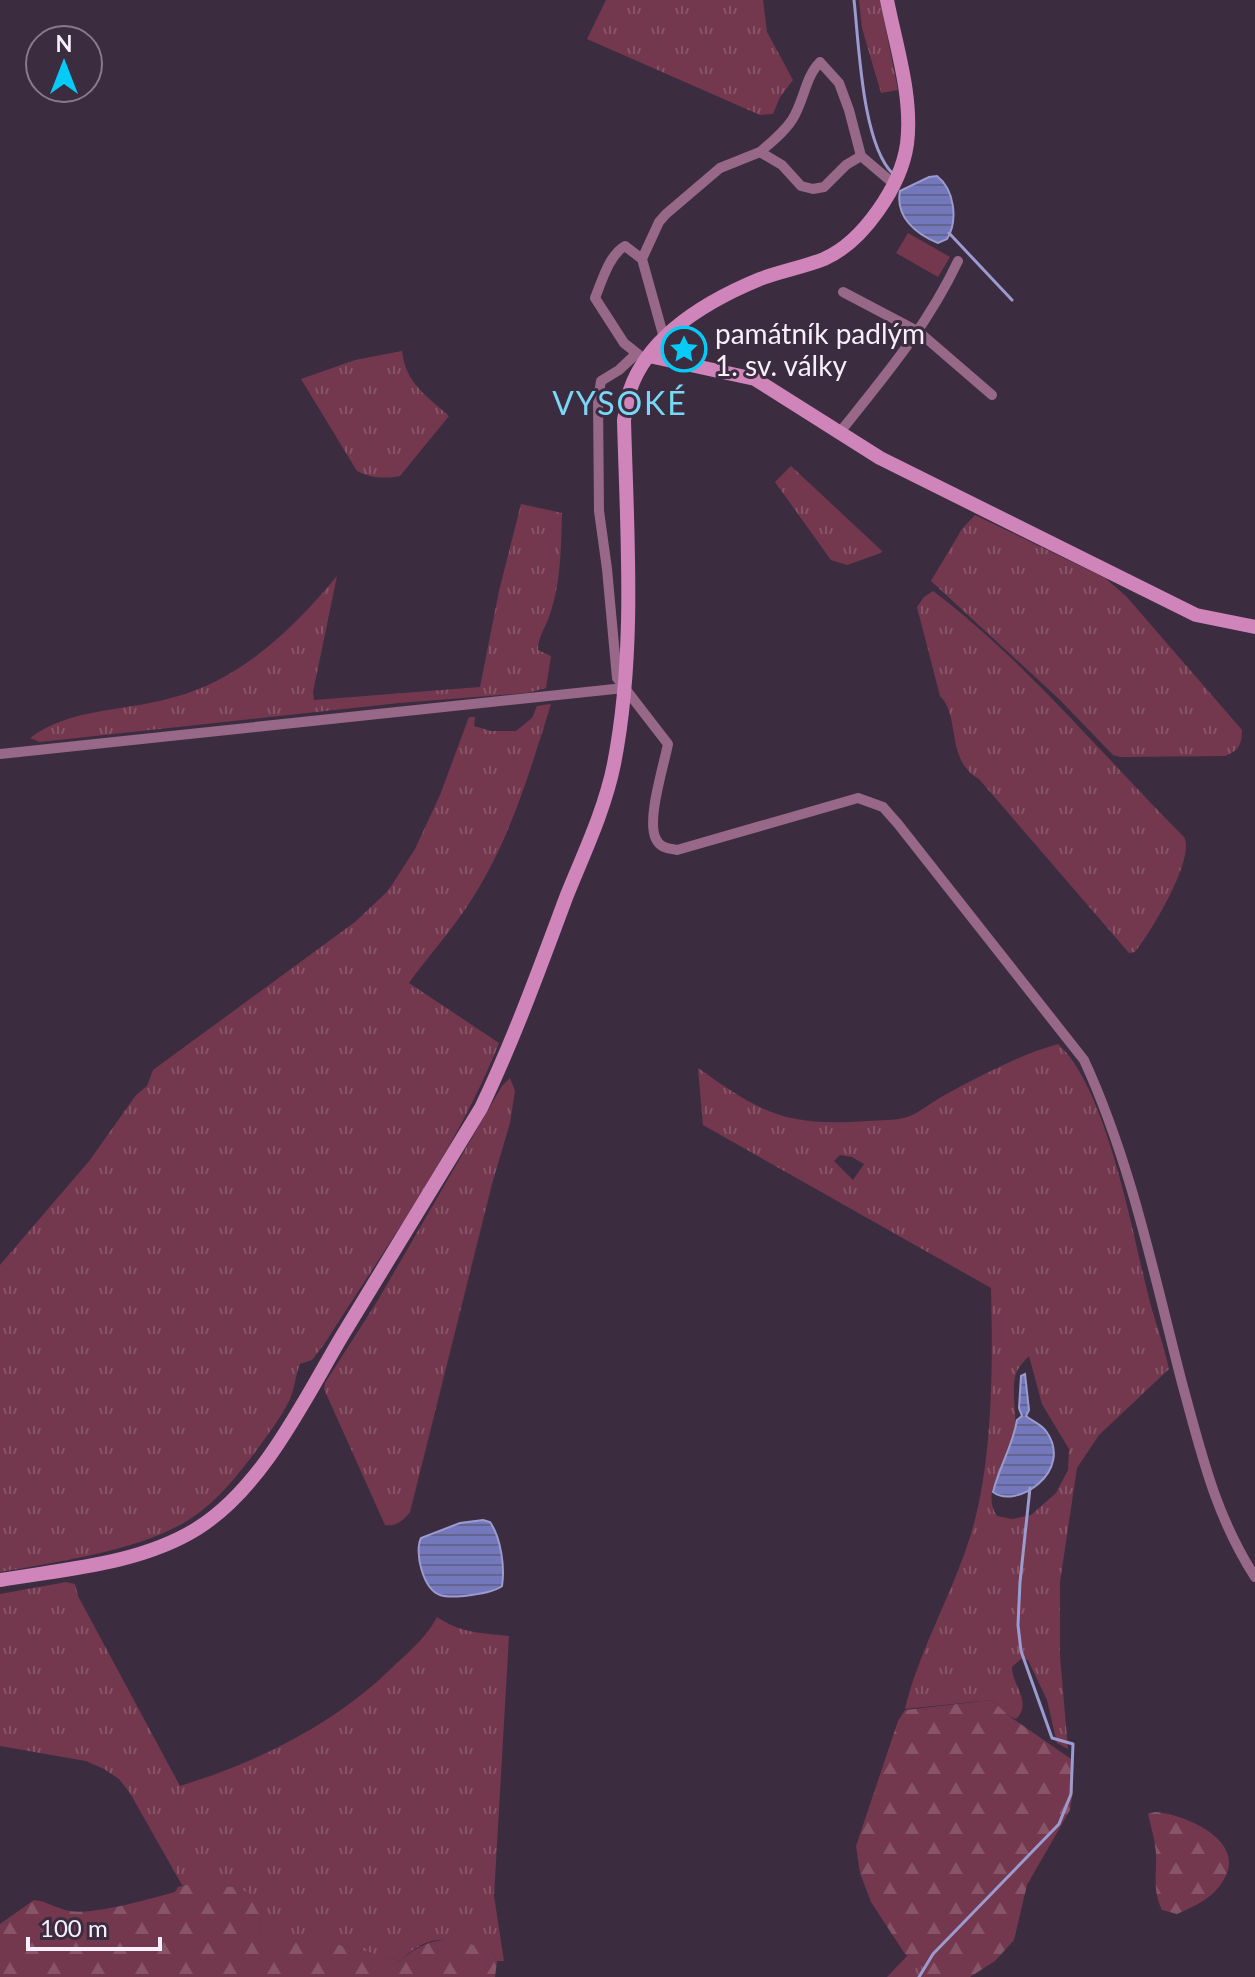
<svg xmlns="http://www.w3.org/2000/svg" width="1255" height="1977" font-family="Lato,sans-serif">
<defs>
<pattern id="grass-tufts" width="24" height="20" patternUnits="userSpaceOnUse" patternTransform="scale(2)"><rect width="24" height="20" fill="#73384e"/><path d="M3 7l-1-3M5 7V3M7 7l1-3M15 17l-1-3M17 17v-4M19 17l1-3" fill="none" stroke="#885568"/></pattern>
<pattern id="forest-firs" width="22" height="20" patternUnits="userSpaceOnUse" patternTransform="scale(2)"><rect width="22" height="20" fill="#73384e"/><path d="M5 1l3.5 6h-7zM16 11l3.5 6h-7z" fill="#885568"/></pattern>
<pattern id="water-rules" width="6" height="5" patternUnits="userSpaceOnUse" patternTransform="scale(2)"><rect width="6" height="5" fill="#7377bc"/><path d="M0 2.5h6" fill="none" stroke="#63648f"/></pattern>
</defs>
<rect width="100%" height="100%" fill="#3c2c40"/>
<!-- grass -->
<path fill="url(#grass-tufts)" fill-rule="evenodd" d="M 606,0 L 763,0 L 767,32 L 793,80 L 780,97 L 773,114 L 760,115 L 587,39 Z
M 859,0 L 880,0 L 898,90 L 881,93 L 862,28 Z
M 402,351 C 406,384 426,395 449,416 L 400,476 C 385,479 370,478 357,471 L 301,379 L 355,360 Z
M 791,466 L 882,551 L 881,553 L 847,565 L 831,560 L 775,482 Z
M 521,504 L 562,513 C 561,546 561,583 550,614 C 546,627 538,636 538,650 L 551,656 L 546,688 L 527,693 L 399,703 L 40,742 L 30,738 C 69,708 126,711 171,698 C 241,680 292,630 337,576 L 313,692 L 314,700 L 480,687 L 499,591 Z
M 975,515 L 1105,578 L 1126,596 L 1242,730 C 1242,745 1238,751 1225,756 L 1120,757 L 1113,755 L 1059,699 L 931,581 L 962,529 Z
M 933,591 C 1026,661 1102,755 1184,837 C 1196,858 1150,934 1135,952 L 1129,953 L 979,779 C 945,760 961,716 940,696 L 917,607 L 924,597 Z
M 551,704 C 530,771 510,840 472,899 C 453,929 429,955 409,983 L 499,1043 C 458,1147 385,1248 325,1343 L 312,1360 L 300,1364 C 295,1376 295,1388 290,1399 C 281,1418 268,1434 256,1451 C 238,1475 218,1500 193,1517 C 145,1550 57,1562 0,1572 L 0,1265 L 90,1160 L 136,1095 L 147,1086 L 153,1070 L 355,922 L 388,891 L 415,849 L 440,795 L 469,717 L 475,717 L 474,726 L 491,731 L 516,731 L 532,718 L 537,706 Z
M 1058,1044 C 1105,1086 1131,1224 1146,1286 C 1152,1314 1163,1341 1169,1369 L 1099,1435 L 1077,1468 L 1060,1582 L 1060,1656 L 1068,1749 L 1057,1743 L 1047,1700 L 1028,1660 L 1022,1658 L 1012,1667 C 1012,1686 1033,1702 1016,1719 L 1009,1716 L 992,1700 L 905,1709 C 919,1650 952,1595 970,1537 C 993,1466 993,1363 991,1288 L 703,1125 L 698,1068 C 763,1114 786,1127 868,1121 C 880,1120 898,1121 910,1116 C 920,1112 931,1103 941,1097 C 979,1077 1018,1055 1058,1044 ZM 840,1155 L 852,1157 L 864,1164 L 853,1180 L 834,1161 ZM 1029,1356 L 1042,1404 L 1069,1449 L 1068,1470 L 1056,1493 L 1031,1515 L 1012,1519 L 997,1516 C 980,1492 1007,1463 1014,1440 C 1019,1419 1009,1389 1017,1371 C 1020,1365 1025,1360 1029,1356 Z
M 510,1078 L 515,1091 L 510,1123 L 492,1184 L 410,1512 C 404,1520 396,1527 385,1525 L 324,1389 L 325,1383 L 378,1300 L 502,1086 Z
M 66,1582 L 75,1584 L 78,1596 L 180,1786 C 261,1761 337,1723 397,1663 C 412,1649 428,1635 437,1617 C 460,1633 482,1633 509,1636 L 494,1896 L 504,1961 L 497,1961 L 492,1952 C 450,1941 435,1928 400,1961 C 353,1948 310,1934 261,1941 L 261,1921 L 194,1886 L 182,1885 L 130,1793 L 119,1779 L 104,1769 L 86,1761 L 0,1746 L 0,1594 Z
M 908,1955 L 921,1963 L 924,1970 L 922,1977 L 887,1977 Z"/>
<!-- forest -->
<path fill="url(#forest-firs)" d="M 992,1700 L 1009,1716 L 1071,1759 L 1073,1791 L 1070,1810 L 1027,1885 L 1014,1940 L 995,1961 L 970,1977 L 922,1977 L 924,1970 L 921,1963 L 905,1954 L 871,1902 L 860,1873 L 856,1846 L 898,1721 L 905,1710 Z
M 1155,1812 C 1185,1814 1249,1841 1223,1881 C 1213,1898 1195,1906 1177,1914 L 1162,1910 C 1152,1889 1157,1874 1156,1853 C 1155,1840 1151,1827 1148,1814 Z
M 186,1885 L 234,1887 L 235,1889 C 266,1893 260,1917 261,1940 C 312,1934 351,1948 400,1961 C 432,1933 454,1936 492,1952 L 497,1961 L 495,1977 L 0,1977 L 0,1924 L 34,1900 C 47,1901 57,1909 70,1911 C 96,1915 148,1899 175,1892 L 178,1887 Z"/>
<!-- green -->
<path fill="#73384e" d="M 908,233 L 950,257 L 938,277 L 896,253 Z"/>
<!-- water -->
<path fill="url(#water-rules)" stroke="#9b9bcf" stroke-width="2" d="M 937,176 C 955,190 958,221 947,239 L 938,243 C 916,234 895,217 900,191 L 929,177 Z
M 1025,1374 L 1029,1410 L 1026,1416 C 1032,1421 1041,1424 1046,1431 C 1075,1471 1016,1510 993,1492 C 999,1467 1013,1446 1017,1420 L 1022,1416 L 1019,1408 L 1021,1376 Z
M 483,1520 L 490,1522 C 501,1538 505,1567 502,1586 C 492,1594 452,1599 440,1595 C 423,1589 414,1552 421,1538 L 460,1523 Z"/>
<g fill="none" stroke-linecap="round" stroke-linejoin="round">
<!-- stream -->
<path stroke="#9b9bcf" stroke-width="3" d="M 854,0 C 859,44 862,144 893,174
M 949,233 L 1012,300
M 919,1977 L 933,1954 L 1059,1824 L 1071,1794 L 1073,1744 L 1052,1738 L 1021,1651 L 1018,1625 L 1020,1582 L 1030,1488"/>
<!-- street -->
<path stroke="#976888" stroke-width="10" d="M 760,152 C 772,142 784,132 792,120 C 804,102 805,77 820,62 L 839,83 L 849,110 L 861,156 L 894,184
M 642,259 L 659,222 L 666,214 L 720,168 L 760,152 L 782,165 L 801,186 L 813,189 L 824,187 L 846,165 L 861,156
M 843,292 L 919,332 L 992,395
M 636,354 L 619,370 L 601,381 L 598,399 L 599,511 L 607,569 L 617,678 L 668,744 C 664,765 646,821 656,839 C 660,848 668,848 677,850 L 858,798 L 883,807 L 898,824 L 1084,1060 C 1131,1162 1154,1275 1182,1383 C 1201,1452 1215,1515 1255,1577
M 639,355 L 624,343 L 595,298 C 602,281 609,255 625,246 L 642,259 L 664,338
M 840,432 C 884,377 928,325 958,261
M 0,754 L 624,688"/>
<!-- secondary -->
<path stroke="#cf85b9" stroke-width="14" d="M 649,356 L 755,379 L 880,458 L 1196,615 L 1255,627
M 0,1580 C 65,1569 141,1564 198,1528 C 263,1487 304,1400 342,1336 C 389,1260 435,1184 481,1108 C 514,1039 540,967 567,895 C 584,853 605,809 614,764 C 636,651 627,534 624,420 C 626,410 627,399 630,390 C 649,334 709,300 760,279 C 781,271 804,267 824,259 C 863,242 901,186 907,144 C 913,97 896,46 887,0"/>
</g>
<!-- icons -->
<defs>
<g id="sight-ring" transform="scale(2.3)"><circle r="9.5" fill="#3c2c40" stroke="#05cbf9" stroke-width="1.5"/><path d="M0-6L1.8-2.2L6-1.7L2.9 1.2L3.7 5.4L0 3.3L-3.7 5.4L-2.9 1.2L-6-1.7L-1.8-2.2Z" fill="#05cbf9"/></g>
</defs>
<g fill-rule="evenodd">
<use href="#sight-ring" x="684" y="349"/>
</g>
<g text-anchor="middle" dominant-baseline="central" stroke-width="6" stroke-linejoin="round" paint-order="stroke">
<!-- poi labels -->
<g font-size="28" fill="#f9effc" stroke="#3c2c40" text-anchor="start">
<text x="715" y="333">památník padlým<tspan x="715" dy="32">1. sv. války</tspan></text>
</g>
<!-- quarter labels -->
<g font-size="32" letter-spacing="2" fill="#79d7f7" stroke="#3c2c40">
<text x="620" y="402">VYSOKÉ</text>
</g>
</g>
<!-- north arrow -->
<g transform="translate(64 64)"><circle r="38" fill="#3c2c40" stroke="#887a8b" stroke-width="2"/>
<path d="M0-6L14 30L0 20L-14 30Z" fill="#05cbf9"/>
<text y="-12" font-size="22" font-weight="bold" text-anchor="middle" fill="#f9effc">N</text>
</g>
<!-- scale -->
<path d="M28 1937v12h132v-12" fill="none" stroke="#f9effc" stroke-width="4"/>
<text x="40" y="1937" font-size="24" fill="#f9effc" stroke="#3c2c40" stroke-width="6" paint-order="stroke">100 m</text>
</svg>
